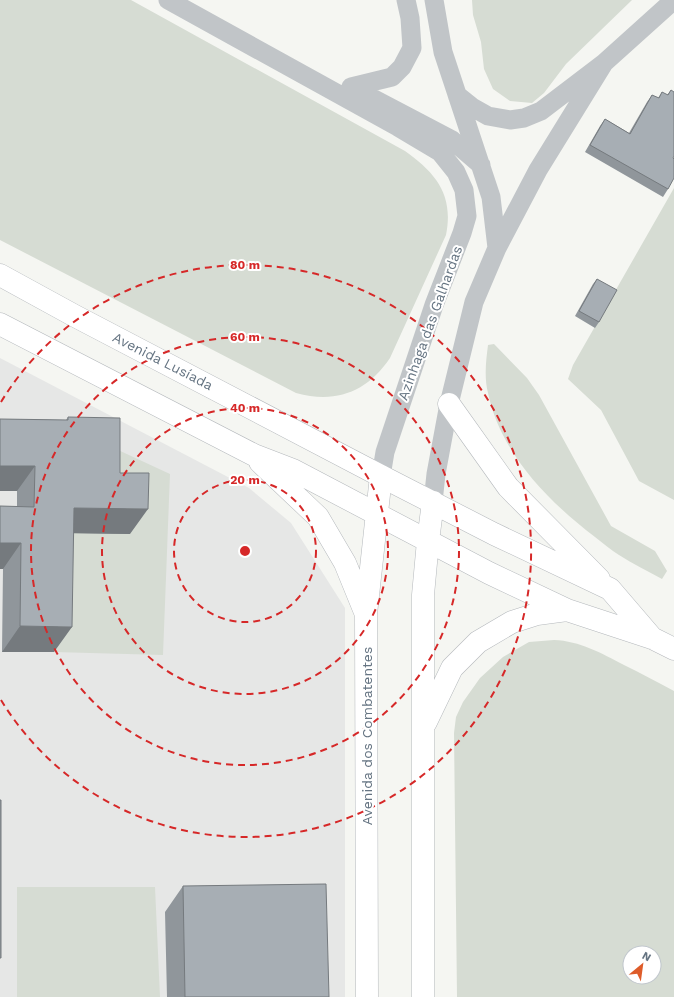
<svg xmlns="http://www.w3.org/2000/svg" width="674" height="997" font-family="'Work Sans',sans-serif">
<rect width="100%" height="100%" fill="#f5f6f2"/>
<!-- built -->
<path fill="#e6e7e6" d="M 0,358 L 249,488 L 291,523 L 345,608 L 345,997 L 0,997 Z"/>
<!-- green -->
<path fill="#d6dcd3" fill-rule="evenodd" d="M 0,0 L 131,0 L 405,151 C 436,173 454,195 446,235 L 390,358 C 367,392 336,404 296,393 L 0,240 Z
M 472,0 L 632,0 L 566,64 L 544,93 L 532,103 L 510,101 L 493,89 L 484,69 L 481,42 L 473,15 Z
M 674,188 L 674,500 L 639,481 L 601,410 L 568,379 L 573,365 Z
M 494,344 L 527,378 L 539,395 L 611,526 L 655,551 L 667,571 L 662,579 C 648,571 633,564 619,555 C 611,550 603,543 595,537 C 548,501 501,454 488,393 C 484,377 486,361 488,345 Z
M 103,443 L 170,474 L 163,655 L 54,652 L 37,533 Z
M 554,640 C 580,641 601,653 624,665 C 641,673 657,682 674,691 L 674,997 L 457,997 L 454,733 L 456,717 L 463,702 L 480,678 L 503,657 L 529,642 ZM 630,953 L 654,953 L 654,977 L 630,977 Z
M 155,887 L 160,997 L 17,997 L 17,887 Z"/>
<g fill="none" stroke-linecap="round" stroke-linejoin="round">
<!-- primary casing -->
<g stroke="#b4b8bc" stroke-width="23">
<path id="primary" d="M 0,275 L 75,316 L 381,476 L 494,534 L 610,589 L 652,638
M 0,324 L 254,455 L 293,470 L 489,573 L 567,610 L 652,638 L 674,649
M 449,404 L 508,487 L 599,579
M 260,462 L 318,517 L 345,563 L 365,612
M 426,722 L 452,668 L 478,642 L 512,622 L 537,614 L 567,610
M 367,997 L 366,614 L 381,476
M 423,997 L 423,595 L 428,541 L 433,502"/>
</g>
<!-- minor -->
<path stroke="#c1c5c8" stroke-width="19" d="M 168,0 L 398,127 L 440,152 L 456,172 L 464,190 L 467,216 L 462,233 L 434,305 L 385,452 L 381,476
M 434,0 L 443,52 L 491,197 L 497,248
M 351,87 L 452,140 L 481,165
M 351,87 L 392,77 L 402,67 L 412,48 L 410,18 L 406,0
M 457,95 L 472,107 L 488,116 L 510,120 L 524,118 L 541,111 L 604,63 L 674,0
M 433,502 L 436,474 L 449,404 L 474,302 L 497,248 L 538,170 L 604,63"/>
<!-- primary -->
<use href="#primary" stroke="#fff" stroke-width="22"/>
</g>
<!-- wall -->
<path fill="#90969b" d="M 671,90 L 673,158 L 668,189 L 663,197 L 585,152 L 600,126 L 605,119 L 629,133 L 647,102 L 652,95 L 658,98 L 662,92 L 667,95 Z
M 597,279 L 599,322 L 595,328 L 575,316 L 593,284 Z
M 68,417 L 120,473 L 130,534 L 73,533 L 54,652 L 2,652 L 3,569 L 0,569 L 0,506 L 17,507 L 17,491 L 0,491 L 0,419 L 66,420 Z
M 183,886 L 329,997 L 167,997 L 165,912 Z"/>
<!-- shaded-wall -->
<path fill="#757a7e" d="M 0,466 L 35,466 L 17,491 L 0,491 Z
M 74,508 L 148,509 L 130,534 L 56,533 Z
M 0,543 L 21,543 L 3,569 L 0,569 Z
M 20,626 L 72,627 L 54,652 L 2,652 Z"/>
<!-- building -->
<path fill="#a7aeb4" stroke="#757a7e" d="M 671,90 L 674,92 L 674,156 L 673,158 L 674,159 L 674,178 L 668,189 L 590,145 L 605,119 L 630,134 L 652,95 L 659,98 L 662,92 L 668,95 Z
M 597,279 L 617,290 L 599,322 L 579,311 Z
M 68,417 L 120,418 L 120,473 L 149,473 L 148,509 L 74,508 L 72,627 L 20,626 L 21,543 L 0,543 L 0,506 L 34,507 L 35,466 L 0,466 L 0,419 L 68,420 Z
M 0,800 L 1,800 L 1,958 L 0,958 Z
M 326,884 L 329,997 L 185,997 L 183,886 Z"/>
<!-- distance rings -->
<g fill="none" stroke="#d62828" stroke-width="2" stroke-dasharray="7 5">
<circle cx="245" cy="551" r="71"/>
<circle cx="245" cy="551" r="143"/>
<circle cx="245" cy="551" r="214"/>
<path d="M1 402A286 286 0 1 1 1 700"/>
</g>
<g text-anchor="middle" dominant-baseline="central" stroke-width="4" stroke-linejoin="round" paint-order="stroke">
<!-- street labels -->
<g font-size="14" fill="#657482" stroke="#fff">
<text transform="translate(430 323) rotate(-70)">Azinhaga das Galhardas</text>
<text transform="translate(163 361) rotate(27)">Avenida Lusíada</text>
<text transform="translate(367 736) rotate(-90)">Avenida dos Combatentes</text>
</g>
</g>
<circle cx="245" cy="551" r="6" fill="#d62828" stroke="#fff" stroke-width="2"/>
<g font-size="12" text-anchor="middle" font-weight="bold" fill="#d62828" stroke="#fff" stroke-width="4" stroke-linejoin="round" paint-order="stroke">
<text x="245" y="269">80 m</text>
<text x="245" y="341">60 m</text>
<text x="245" y="412">40 m</text>
<text x="245" y="484">20 m</text>
</g>
<!-- north arrow -->
<g transform="translate(642 965) rotate(29)"><circle r="19" fill="#ffffff" stroke="#c1c7cd"/>
<path d="M0-3L7 15L0 10L-7 15Z" fill="#de5c2a"/>
<text y="-6" font-size="11" font-weight="bold" text-anchor="middle" fill="#657482">N</text>
</g>
</svg>
